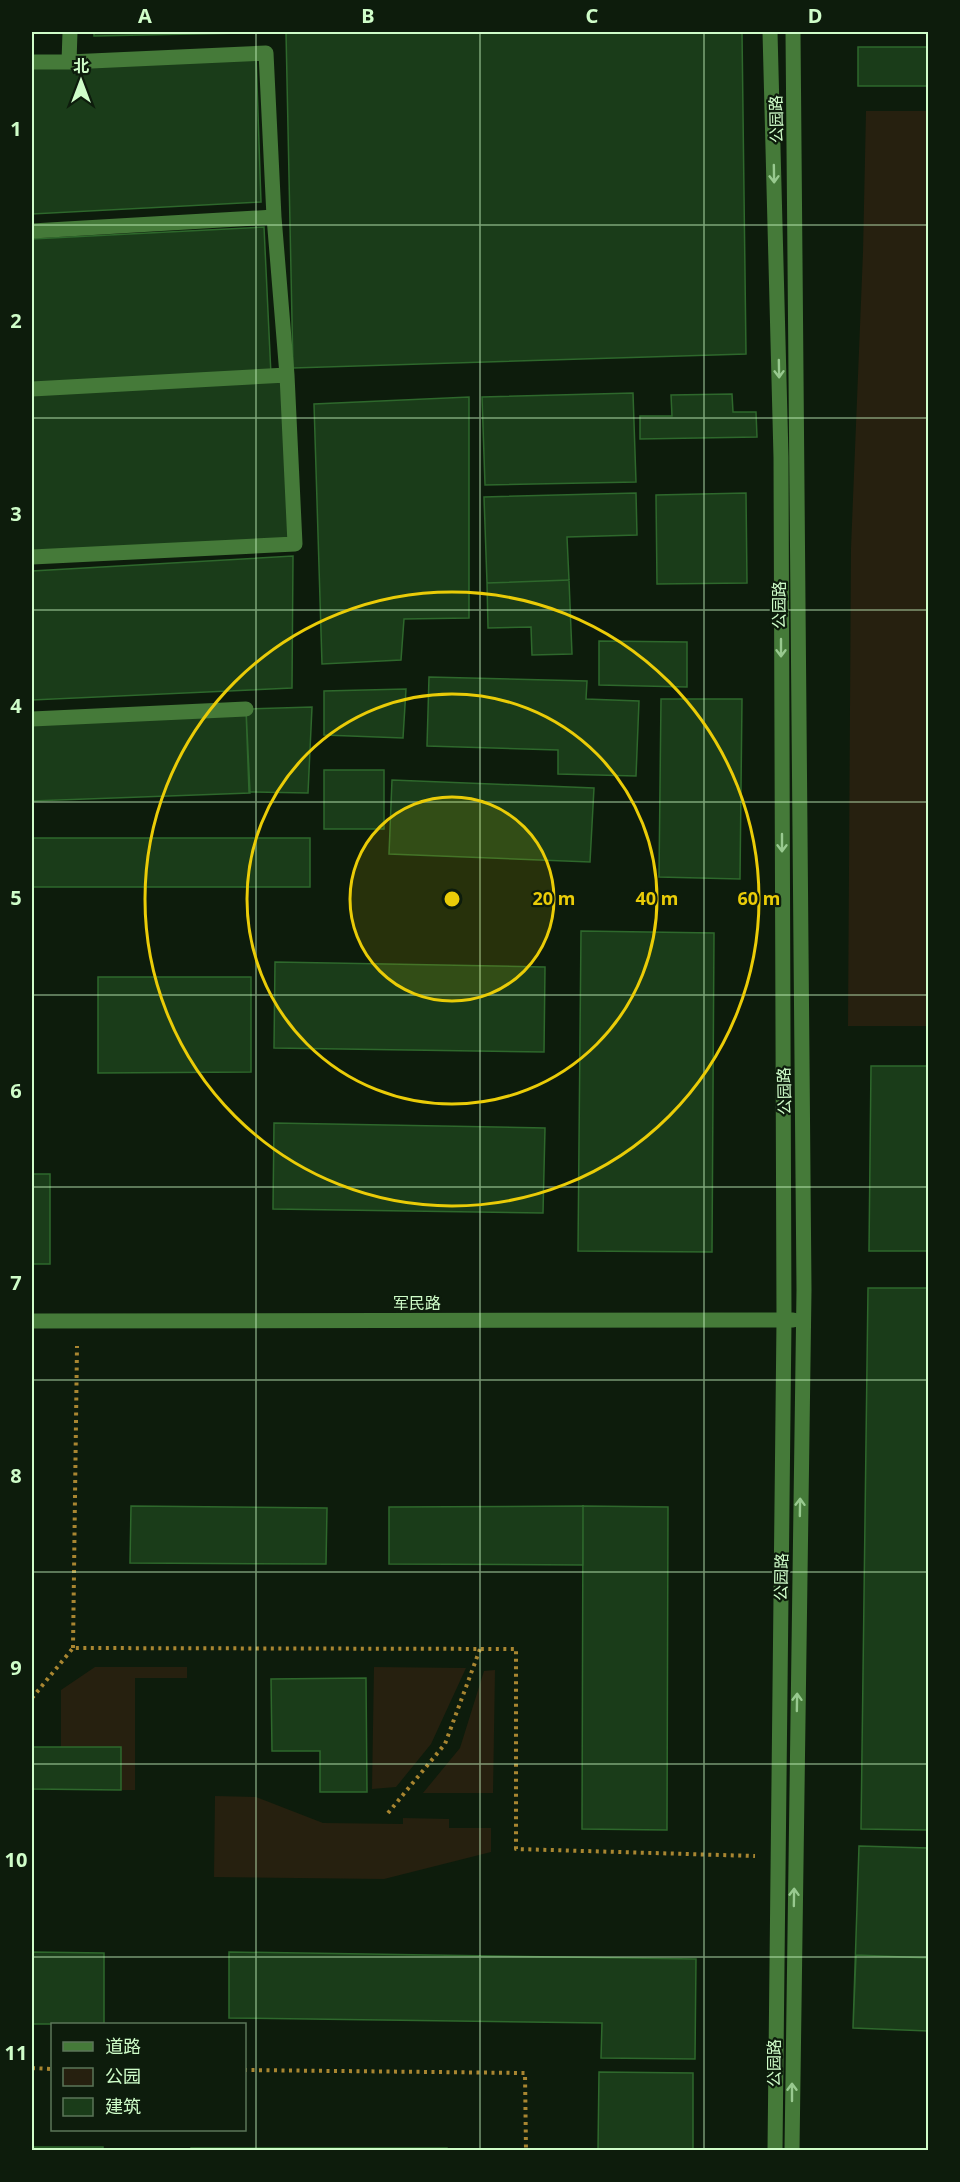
<svg xmlns="http://www.w3.org/2000/svg" width="960" height="2182" font-family="'Noto Sans','Noto Sans SC',sans-serif">
<rect width="100%" height="100%" fill="#0d1c0c"/>
<!-- green -->
<path fill="#26200f" d="M 866,111 L 928,111 L 928,1026 L 848,1026 L 851,548 L 863,252 Z
M 95,1667 L 187,1667 L 187,1678 L 135,1678 L 135,1790 L 121,1790 L 120,1747 L 61,1747 L 61,1690 Z
M 374,1667 L 466,1668 L 431,1744 L 396,1787 L 372,1789 Z
M 495,1670 L 493,1793 L 423,1793 L 460,1748 L 484,1671 Z
M 215,1796 L 256,1797 L 323,1823 L 403,1824 L 403,1818 L 449,1819 L 449,1828 L 491,1828 L 491,1852 L 384,1879 L 214,1877 Z"/>
<!-- building -->
<path fill="#1a3c19" stroke="#2e682c" stroke-width="1.5" d="M 94,32 L 742,32 L 746,354 L 293,368 L 286,32 L 94,36 Z
M 858,47 L 928,47 L 928,86 L 858,86 Z
M 256,54 L 261,202 L 32,214 L 32,63 Z
M 264,227 L 271,375 L 32,389 L 32,239 Z
M 287,375 L 295,544 L 32,557 L 32,389 Z
M 633,393 L 636,482 L 485,485 L 482,397 Z
M 732,394 L 733,412 L 756,412 L 757,437 L 640,439 L 640,416 L 672,416 L 671,395 Z
M 469,397 L 469,618 L 404,619 L 401,660 L 322,664 L 314,404 Z
M 636,493 L 637,535 L 567,537 L 569,580 L 487,583 L 484,497 Z
M 746,493 L 747,583 L 657,584 L 656,495 Z
M 293,556 L 292,688 L 32,700 L 32,571 Z
M 569,580 L 572,654 L 532,655 L 531,627 L 488,628 L 487,583 Z
M 599,641 L 687,642 L 687,687 L 599,685 Z
M 429,677 L 587,681 L 586,699 L 639,701 L 636,776 L 558,774 L 558,750 L 427,746 Z
M 406,689 L 403,738 L 324,735 L 324,691 Z
M 661,699 L 742,699 L 740,879 L 659,877 Z
M 312,707 L 308,793 L 249,792 L 246,709 Z
M 246,709 L 250,793 L 32,801 L 32,719 Z
M 324,770 L 384,770 L 384,829 L 324,829 Z
M 392,780 L 594,788 L 590,862 L 389,854 Z
M 32,838 L 310,838 L 310,887 L 32,887 Z
M 581,931 L 714,933 L 712,1252 L 578,1251 Z
M 275,962 L 545,967 L 544,1052 L 274,1048 Z
M 98,977 L 251,977 L 251,1072 L 98,1073 Z
M 871,1066 L 928,1066 L 928,1251 L 869,1251 Z
M 274,1123 L 545,1128 L 543,1213 L 273,1209 Z
M 32,1174 L 50,1174 L 50,1264 L 32,1264 Z
M 868,1288 L 928,1288 L 928,1830 L 861,1829 Z
M 131,1506 L 327,1508 L 326,1564 L 130,1563 Z
M 583,1506 L 583,1565 L 389,1564 L 389,1507 Z
M 583,1506 L 668,1507 L 667,1830 L 582,1829 Z
M 366,1678 L 367,1792 L 320,1792 L 320,1751 L 272,1751 L 271,1679 Z
M 32,1747 L 121,1747 L 121,1790 L 32,1789 Z
M 859,1846 L 928,1848 L 928,2031 L 853,2028 Z
M 32,1952 L 104,1953 L 104,2024 L 32,2024 Z
M 229,1952 L 696,1959 L 695,2059 L 601,2058 L 602,2023 L 229,2018 Z
M 856,1955 L 928,1958 L 928,2031 L 853,2028 Z
M 599,2072 L 693,2073 L 693,2150 L 598,2150 Z
M 32,2147 L 103,2147 L 103,2150 L 32,2150 Z
M 191,2148 L 447,2148 L 447,2150 L 191,2150 Z"/>
<g fill="none" stroke-linecap="round" stroke-linejoin="round">
<!-- path -->
<path stroke="#a98631" stroke-width="4" stroke-dasharray="3 4.5" stroke-linecap="butt" d="M 73,1648 L 77,1346
M 32,1698 L 73,1648 L 516,1649 L 516,1849 L 755,1856
M 388,1813 L 445,1744 L 480,1649
M 32,2068 L 52,2069
M 244,2070 L 525,2073 L 526,2150"/>
<!-- minor -->
<path stroke="#457a39" stroke-width="15" d="M 770,32 L 781,457 L 784,1320 L 775,2150
M 32,62 L 69,62 L 70,32
M 32,231 L 274,217
M 32,389 L 287,375
M 32,557 L 295,544 L 287,375 L 274,217 L 266,53 L 69,62
M 32,719 L 246,709
M 32,1321 L 793,1320
M 792,2150 L 804,1290 L 793,32"/>
</g>
<!-- one-way arrows -->
<defs><path id="oneway-shaft" d="M-6 0H5M1.5-3L5.5 0L1.5 3" fill="none" stroke-width="1.6" stroke-linecap="round" stroke-linejoin="round" transform="scale(1.5)"/></defs>
<g stroke="#98c98f">
<use href="#oneway-shaft" transform="translate(774 174) rotate(89)"/>
<use href="#oneway-shaft" transform="translate(779 369) rotate(89)"/>
<use href="#oneway-shaft" transform="translate(781 648) rotate(90)"/>
<use href="#oneway-shaft" transform="translate(782 843) rotate(90)"/>
<use href="#oneway-shaft" transform="translate(800 1507) rotate(-89)"/>
<use href="#oneway-shaft" transform="translate(797 1702) rotate(-89)"/>
<use href="#oneway-shaft" transform="translate(794 1897) rotate(-89)"/>
<use href="#oneway-shaft" transform="translate(792 2092) rotate(-90)"/>
</g>
<!-- grid -->
<path fill="none" stroke="#cffdc9" stroke-width="1.5" stroke-opacity="0.55" d="M 256,32 L 256,2150M 480,32 L 480,2150M 704,32 L 704,2150M 32,225 L 928,225M 32,418 L 928,418M 32,610 L 928,610M 32,802 L 928,802M 32,995 L 928,995M 32,1187 L 928,1187M 32,1380 L 928,1380M 32,1572 L 928,1572M 32,1764 L 928,1764M 32,1957 L 928,1957"/>
<!-- distance rings -->
<circle cx="452" cy="899" r="102" fill="#eacc08" fill-opacity=".12"/>
<g fill="none" stroke="#eacc08" stroke-width="3">
<circle cx="452" cy="899" r="102"/>
<circle cx="452" cy="899" r="205"/>
<circle cx="452" cy="899" r="307"/>
</g>
<g text-anchor="middle" dominant-baseline="central" stroke-width="4.5" stroke-linejoin="round" paint-order="stroke">
<!-- street labels -->
<g font-size="16" fill="#cffdc9" stroke="#0d1c0c">
<text transform="translate(776 119) rotate(-91)">公园路</text>
<text transform="translate(779 605) rotate(-90)">公园路</text>
<text transform="translate(784 1091) rotate(-91)">公园路</text>
<text x="417" y="1303">军民路</text>
<text transform="translate(781 1577) rotate(-89)">公园路</text>
<text transform="translate(774 2063) rotate(-90)">公园路</text>
</g>
</g>
<circle cx="452" cy="899" r="9" fill="#eacc08" stroke="#0d1c0c" stroke-width="3"/>
<g font-size="18" text-anchor="middle" font-weight="bold" fill="#eacc08" stroke="#0d1c0c" stroke-width="4.5" stroke-linejoin="round" paint-order="stroke">
<text x="554" y="905">20 m</text>
<text x="657" y="905">40 m</text>
<text x="759" y="905">60 m</text>
</g>
<!-- border -->
<rect width="960" height="2182" fill="none" stroke="#0d1c0c" stroke-width="66"/>
<!-- legend -->
<rect x="51" y="2023" width="195" height="108" fill="#0d1c0c" stroke="#5b7658" stroke-width="1.5"/>
<rect x="63" y="2042" width="30" height="9" fill="#457a39" stroke="#5b7658" stroke-width="1.5"/>
<text x="105" y="2053" font-size="18" fill="#cffdc9">道路</text>
<rect x="63" y="2068" width="30" height="18" fill="#26200f" stroke="#5b7658" stroke-width="1.5"/>
<text x="105" y="2083" font-size="18" fill="#cffdc9">公园</text>
<rect x="63" y="2098" width="30" height="18" fill="#1a3c19" stroke="#5b7658" stroke-width="1.5"/>
<text x="105" y="2113" font-size="18" fill="#cffdc9">建筑</text>
<!-- north arrow -->
<g transform="translate(81 81)" stroke="#0d1c0c" stroke-width="4.5" paint-order="stroke">
<path d="M0-4.5L10 22L0 15L-10 22Z" fill="#cffdc9"/>
<text y="-9" font-size="16" font-weight="bold" text-anchor="middle" fill="#cffdc9">北</text>
</g>
<rect x="33" y="33" width="894" height="2116" fill="none" stroke="#cffdc9" stroke-width="2"/>
<g font-size="20" text-anchor="middle" font-weight="bold" fill="#cffdc9">
<text x="145" y="23">A</text>
<text x="368" y="23">B</text>
<text x="592" y="23">C</text>
<text x="815" y="23">D</text>
<text x="16" y="136">1</text>
<text x="16" y="328">2</text>
<text x="16" y="521">3</text>
<text x="16" y="713">4</text>
<text x="16" y="905">5</text>
<text x="16" y="1098">6</text>
<text x="16" y="1290">7</text>
<text x="16" y="1483">8</text>
<text x="16" y="1675">9</text>
<text x="16" y="1867">10</text>
<text x="16" y="2060">11</text>
</g>
</svg>
